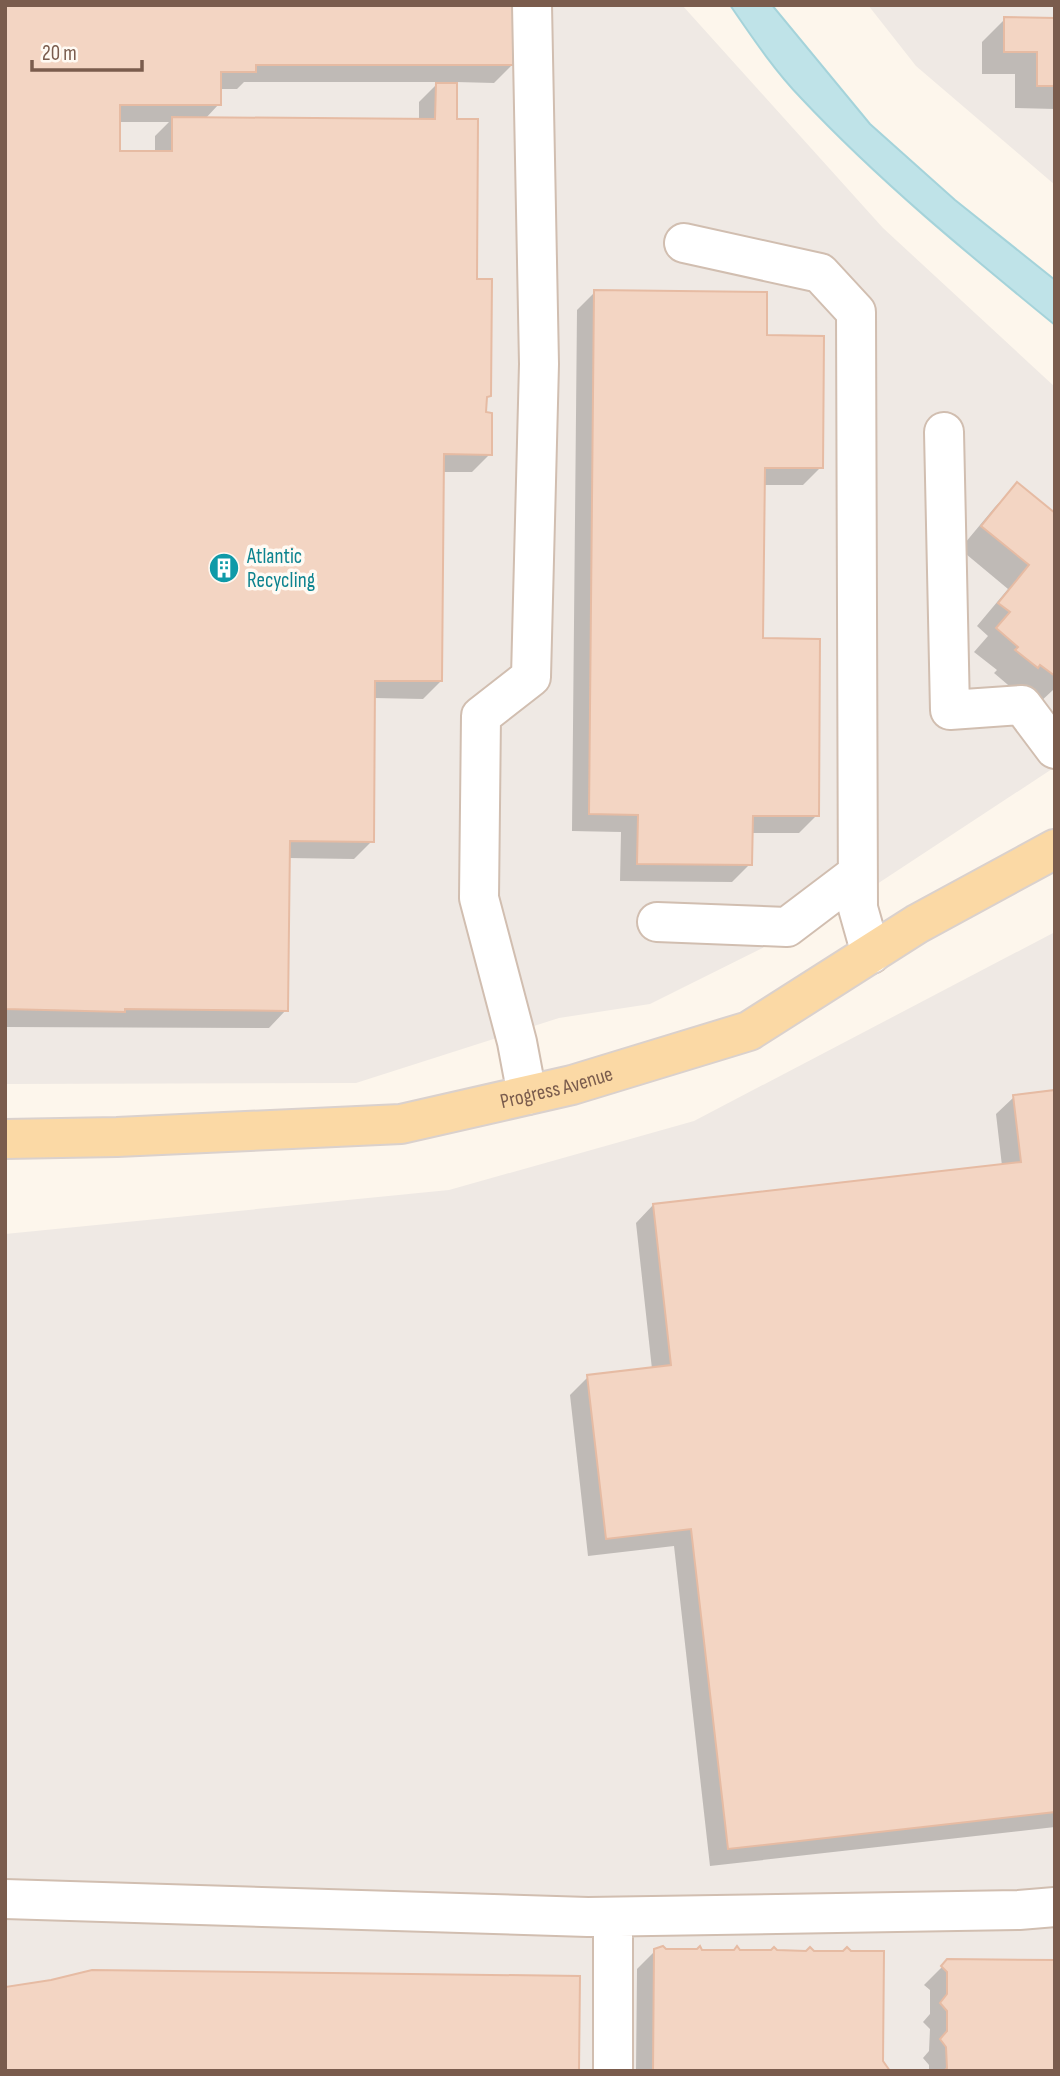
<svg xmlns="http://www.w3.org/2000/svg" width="1060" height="2076" font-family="'Sofia Sans Condensed',sans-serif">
<rect width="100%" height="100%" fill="#fdf6ec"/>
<!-- industrial -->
<path fill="#efe9e4" d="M 5,5 L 682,5 L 883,228 L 1055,387 L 1055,767 L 833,913 L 650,1004 L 559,1018 L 356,1083 L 5,1084 Z
M 868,5 L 1055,5 L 1055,185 L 916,66 Z
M 1055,932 L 1055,2071 L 5,2071 L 5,1234 L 449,1190 L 694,1121 Z"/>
<!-- water -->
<path fill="#bfe3e8" stroke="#a5d3da" stroke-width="2" d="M 730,5 L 772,5 L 870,124 L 955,200 L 1055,280 L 1055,325 C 967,253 879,181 801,98 C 774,70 752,37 730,5 Z"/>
<!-- shadow -->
<path fill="#0003" fill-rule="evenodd" d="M 5,5 L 512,65 L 494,83 L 456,82 L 455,121 L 489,396 L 485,400 L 490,454 L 472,472 L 442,472 L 441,681 L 423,699 L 374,698 L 372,841 L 354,859 L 288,858 L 286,1010 L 269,1028 L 5,1027 ZM 244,82 L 439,82 L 419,102 L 419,121 L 205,119 L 219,104 L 220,89 L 237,89 ZM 118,122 L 169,122 L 155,136 L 155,153 L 118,152 Z
M 1055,5 L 1055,7 L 900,6 L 900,5 Z
M 1005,19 L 1055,19 L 1055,109 L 1015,108 L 1015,74 L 982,74 L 982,42 Z
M 595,292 L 765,337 L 821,467 L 803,485 L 763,485 L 761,640 L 817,815 L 799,833 L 751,833 L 750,864 L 732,882 L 620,881 L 621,832 L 572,831 L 577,310 Z
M 1017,484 L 1055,515 L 1055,691 L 1053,690 L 1038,704 L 1014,690 L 994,673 L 997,670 L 974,652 L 988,636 L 977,626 L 1008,589 L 960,549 L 995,507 Z
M 1055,1092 L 1055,1827 L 710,1866 L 674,1546 L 588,1556 L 570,1395 L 588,1377 L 652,1369 L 636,1223 L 653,1205 L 1002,1166 L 996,1114 L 1014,1097 Z
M 655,1951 L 881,2061 L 888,2071 L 636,2071 L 637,1969 Z
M 948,1961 L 1055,2071 L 929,2071 L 929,2065 L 923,2058 L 929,2051 L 930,2029 L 923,2022 L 930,2014 L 930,1990 L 924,1985 Z"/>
<!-- building -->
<path fill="#f3d5c3" stroke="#e6bba3" stroke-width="2" d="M 5,5 L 514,5 L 513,65 L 256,65 L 256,72 L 221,72 L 221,105 L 120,105 L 120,151 L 172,151 L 172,117 L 435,119 L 436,83 L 457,83 L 457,119 L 478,119 L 477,279 L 492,279 L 491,396 L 487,397 L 486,412 L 492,413 L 492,455 L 444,454 L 442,681 L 375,681 L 374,842 L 290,841 L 288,1011 L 125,1009 L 125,1012 L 5,1009 Z
M 1004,17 L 1055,18 L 1055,86 L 1037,86 L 1037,52 L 1004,52 Z
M 594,290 L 767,292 L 767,335 L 824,336 L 823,468 L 765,468 L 763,638 L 820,639 L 819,816 L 753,816 L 752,865 L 637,864 L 638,815 L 589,814 Z
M 1017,482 L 1055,513 L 1055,676 L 1040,665 L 1038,668 L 1015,650 L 1018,647 L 996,628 L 1010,612 L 998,603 L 1029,565 L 981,526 Z
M 1055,1090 L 1055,1812 L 728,1849 L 691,1529 L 606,1539 L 587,1375 L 671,1365 L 653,1204 L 1021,1162 L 1013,1095 Z
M 663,1946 L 666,1949 L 697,1949 L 700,1946 L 702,1950 L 734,1950 L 737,1946 L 740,1950 L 771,1950 L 774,1947 L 777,1950 L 806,1951 L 810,1947 L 814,1951 L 843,1951 L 847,1947 L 851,1951 L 884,1951 L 883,2061 L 890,2071 L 653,2071 L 654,1949 Z
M 947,1959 L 1055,1960 L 1055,2071 L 944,2071 L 947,2068 L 946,2047 L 940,2039 L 947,2031 L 947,2011 L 940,2003 L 947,1994 L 947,1972 L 941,1966 Z
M 92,1970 L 580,1976 L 579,2071 L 5,2071 L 5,1987 L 51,1980 Z"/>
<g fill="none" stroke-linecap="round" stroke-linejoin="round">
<!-- minor casing -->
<g stroke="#d1beb0" stroke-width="42">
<path id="minor" d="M 684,243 L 820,273 L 856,312 L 858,908 L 871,954
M 944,432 L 950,710 L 1022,705 L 1055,749
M 657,922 L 787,927 L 857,874
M 527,1095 L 517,1042 L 479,898 L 481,716 L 531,677 L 539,364 L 532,5
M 5,1899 L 588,1917 L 1019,1910 L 1055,1907
M 613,1917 L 613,2071"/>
</g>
<!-- major casing -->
<g stroke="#dad1cd" stroke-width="42">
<g id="major">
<path id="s1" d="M 5,1139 L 117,1137 L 401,1124 L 572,1085 L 749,1031 L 917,924 L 1055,849"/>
</g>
</g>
<!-- minor -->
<use href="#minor" stroke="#fff" stroke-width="38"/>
<!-- major -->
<use href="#major" stroke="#fbd9a5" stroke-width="38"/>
</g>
<!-- icons -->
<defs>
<g id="building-disc" transform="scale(1.575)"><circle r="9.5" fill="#0f9aa8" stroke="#fffaf3"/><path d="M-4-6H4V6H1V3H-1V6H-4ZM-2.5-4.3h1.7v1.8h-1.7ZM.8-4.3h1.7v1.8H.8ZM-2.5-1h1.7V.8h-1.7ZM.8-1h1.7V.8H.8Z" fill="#fff"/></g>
</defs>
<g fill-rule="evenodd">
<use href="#building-disc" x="224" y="568"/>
</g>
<g text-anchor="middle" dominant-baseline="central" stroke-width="7" stroke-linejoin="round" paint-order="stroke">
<!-- culture labels -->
<g font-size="21" fill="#0d838f" stroke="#fffaf3" text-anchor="start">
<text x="247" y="556">Atlantic<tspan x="247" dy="24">Recycling</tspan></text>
</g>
<!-- street labels -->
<g font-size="21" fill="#7a5c4d" stroke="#fffaf3">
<text stroke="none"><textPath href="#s1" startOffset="556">Progress Avenue</textPath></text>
</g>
</g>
<!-- border -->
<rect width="1060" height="2076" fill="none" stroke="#7a5c4d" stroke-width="14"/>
<!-- scale -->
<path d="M32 60v10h110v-10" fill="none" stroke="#7a5c4d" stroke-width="3.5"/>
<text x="42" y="60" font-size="21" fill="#7a5c4d" stroke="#fffaf3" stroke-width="5" paint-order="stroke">20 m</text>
</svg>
